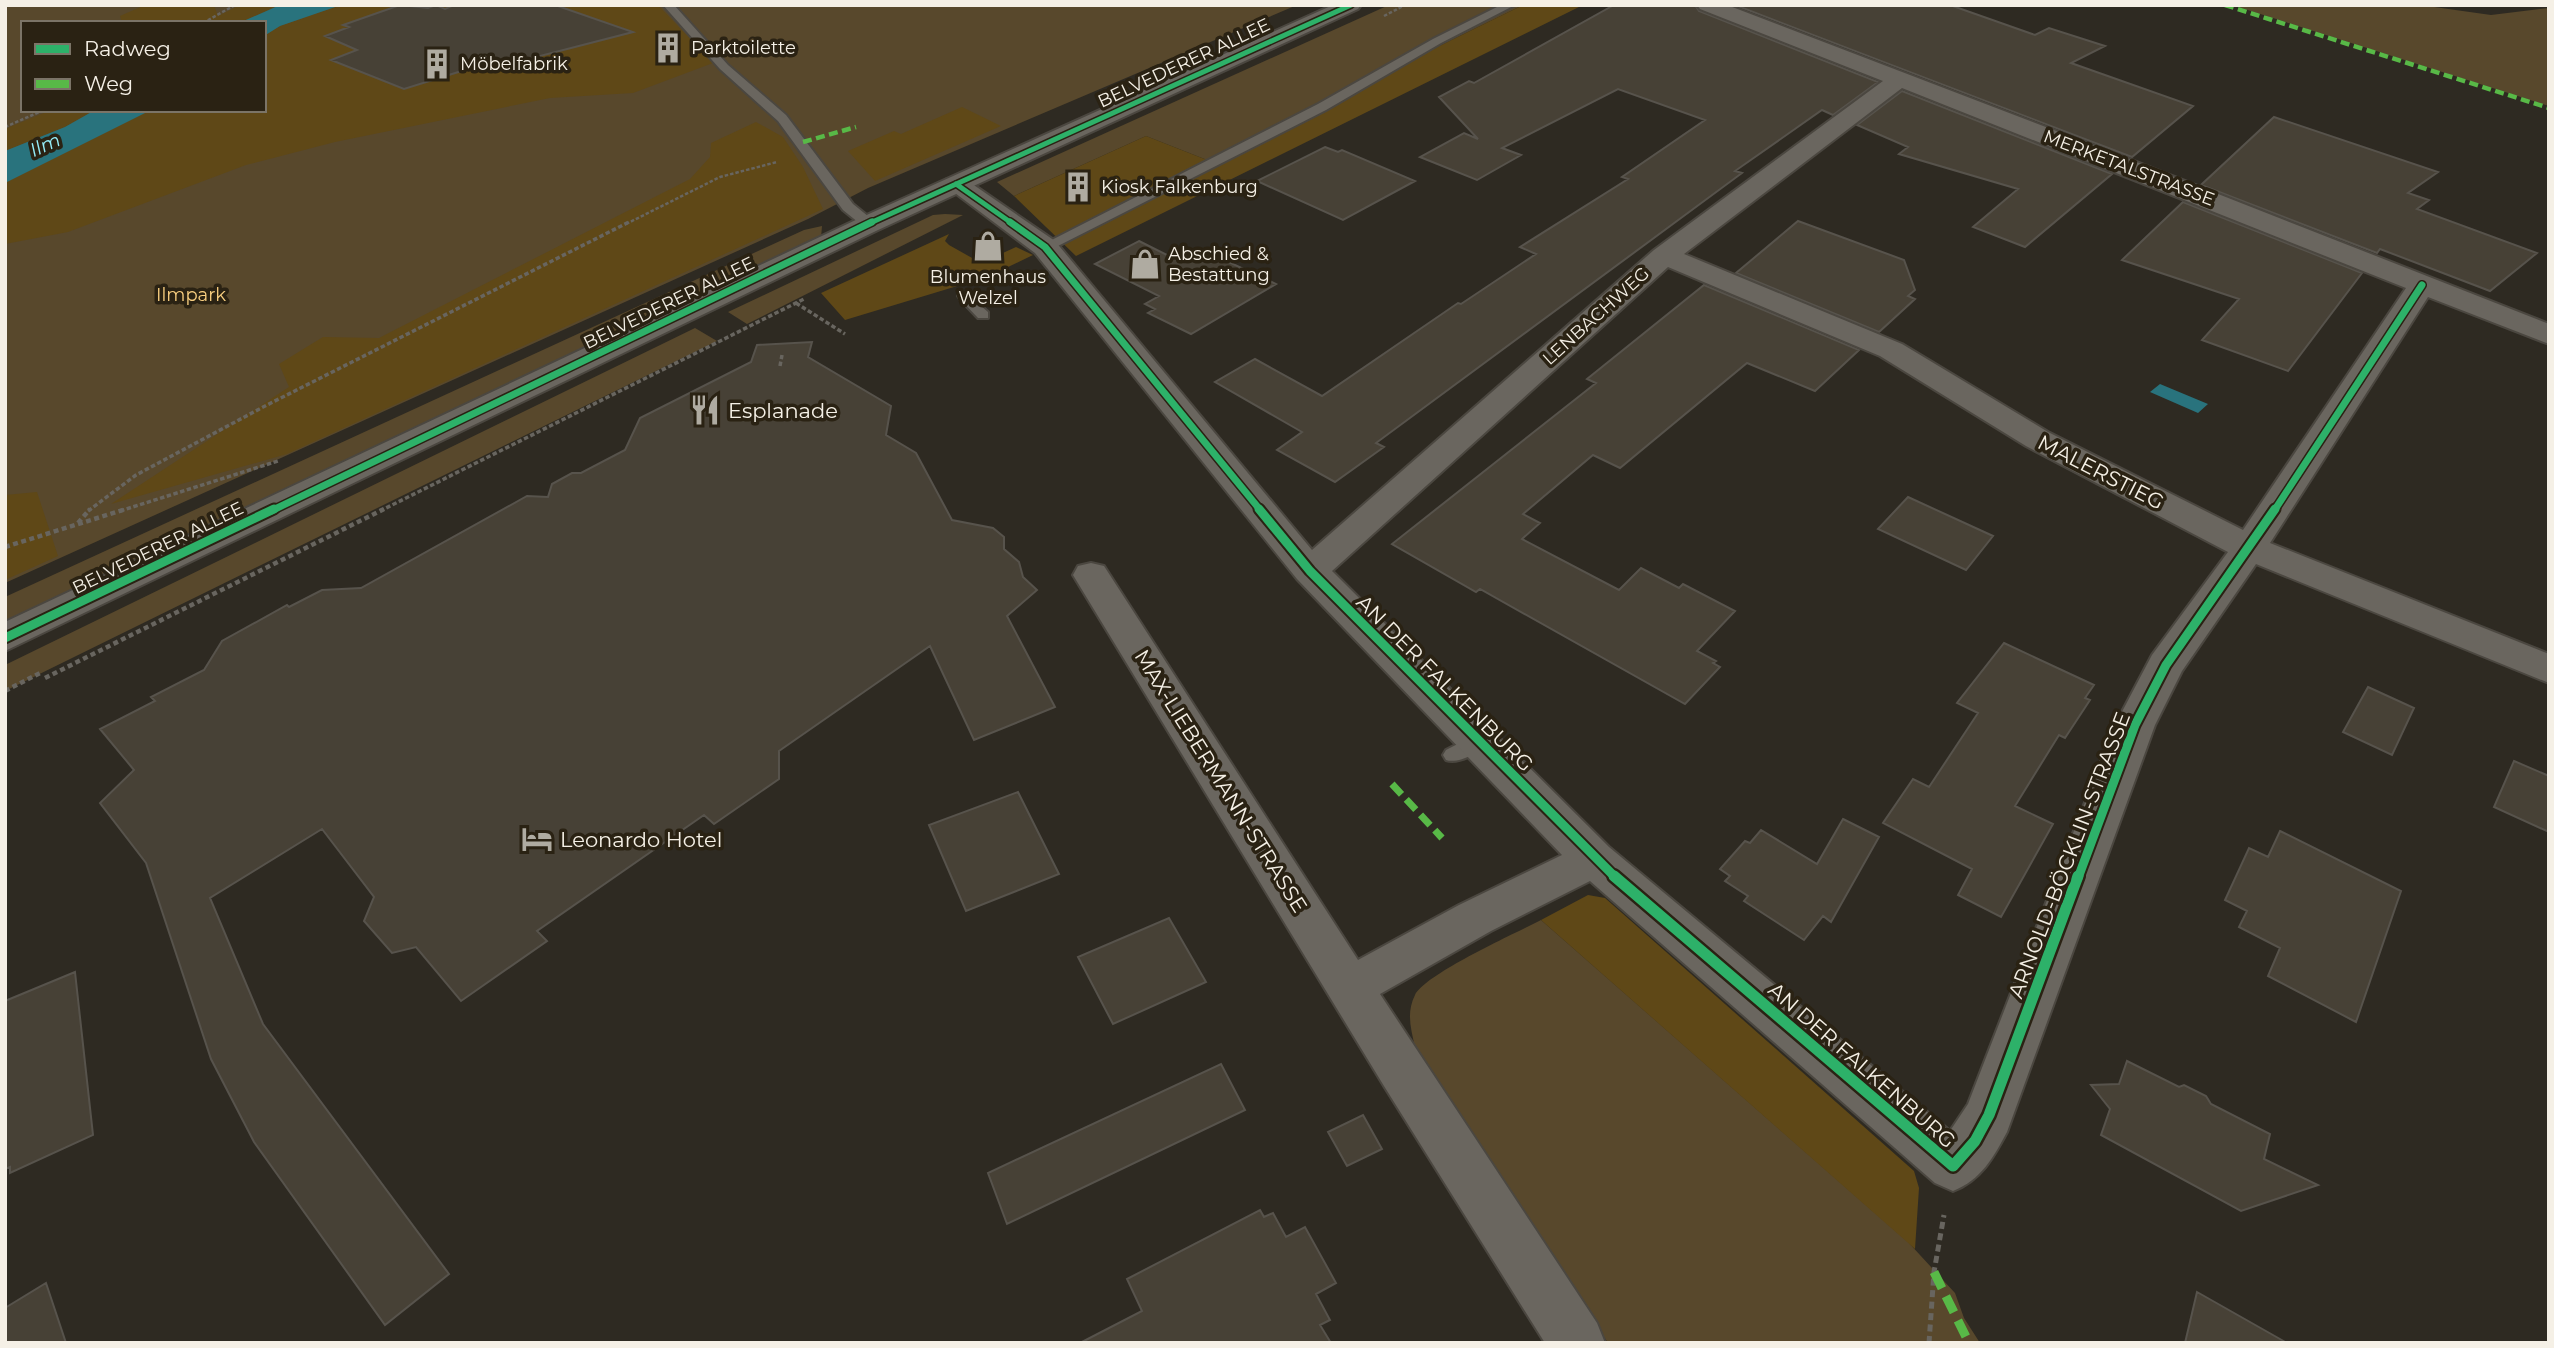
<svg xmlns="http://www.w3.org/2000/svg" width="2554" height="1348" font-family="Montserrat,sans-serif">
<rect width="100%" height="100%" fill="#2e2a22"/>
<!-- green -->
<path fill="#58482c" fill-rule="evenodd" d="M 5,5 L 1297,5 L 868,188 L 808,219 L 5,583 ZM 23,23 L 264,23 L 264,110 L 23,110 Z
M 1389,5 L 1523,5 L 1207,160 L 1146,136 L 1014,196 L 997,182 Z
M 2232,5 L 2420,5 L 2491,15 L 2549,8 L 2549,106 Z
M 945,214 L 963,215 L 747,324 L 728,312 L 933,215 Z
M 822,226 L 821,238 L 5,622 L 5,597 L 804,230 Z
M 695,328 L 717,341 L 5,691 L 5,665 Z
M 1541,920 L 1908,1242 L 1955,1293 L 1964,1318 L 1980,1343 L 1608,1343 L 1415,1047 C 1411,1029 1406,1013 1415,995 C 1425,974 1516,933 1541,920 Z"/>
<!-- forest -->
<path fill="#5f4817" d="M 145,5 L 214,5 L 218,16 L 240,5 L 280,5 L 239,23 L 122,23 L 120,16 Z
M 341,5 L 658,5 L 713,63 L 633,93 L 550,98 L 335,142 L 246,165 L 68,232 L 5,244 L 5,183 L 151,110 L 264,110 L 264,36 L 280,26 Z
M 1523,5 L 1583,5 L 1076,256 L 1014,196 L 1146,136 L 1207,160 Z
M 962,107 L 1001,126 L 875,181 L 848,151 L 894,131 L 901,134 Z
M 51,110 L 95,110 L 65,127 L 5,151 L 5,129 Z
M 756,122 L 783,137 L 803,167 L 823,209 L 287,454 L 111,504 L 289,387 L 279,364 L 323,337 L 379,338 L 690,179 L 710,157 L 711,143 Z
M 949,234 L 945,241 L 949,245 L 981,263 L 1016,247 L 1033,255 L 987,277 L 845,320 L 821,293 Z
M 37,492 L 58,556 L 5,580 L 5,495 Z
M 1588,895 L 1605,898 L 1914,1171 L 1919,1188 L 1915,1249 L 1541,920 Z"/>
<!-- water -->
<path fill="#29737d" d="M 280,5 L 341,5 L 280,26 L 264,36 L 264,23 L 239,23 Z
M 95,110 L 151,110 L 5,183 L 5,151 L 65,127 Z
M 2160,384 L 2208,404 L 2198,413 L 2150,392 Z"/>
<!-- building -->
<path fill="#474136" stroke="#57534c" stroke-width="2" d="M 400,5 L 428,8 L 436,5 L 445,9 L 454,5 L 555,5 L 633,32 L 486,70 L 481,65 L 404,89 L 331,60 L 357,50 L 325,36 L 349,27 L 343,25 Z
M 1614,5 L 1695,5 L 1699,11 L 1878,82 L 1833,115 L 1822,110 L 1735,171 L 1742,173 L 1376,443 L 1384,447 L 1335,482 L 1277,450 L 1302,432 L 1215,382 L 1255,359 L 1322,396 L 1458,303 L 1461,304 L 1536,254 L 1520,247 L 1628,179 L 1622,177 L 1705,120 L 1618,89 L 1502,148 L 1521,155 L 1477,180 L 1420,157 L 1464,133 L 1478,139 L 1439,97 L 1469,81 L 1474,83 Z
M 1735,5 L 1950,5 L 2035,35 L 2049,28 L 2105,46 L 2071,63 L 2193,106 L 2132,157 Z
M 1902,91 L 2112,174 L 2025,247 L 1973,227 L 2018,189 L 1899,154 L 1908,147 L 1857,125 Z
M 2274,117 L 2438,172 L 2408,193 L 2429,200 L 2417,209 L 2537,253 L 2490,291 L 2380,249 L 2377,253 L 2201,185 Z
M 1325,147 L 1338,152 L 1342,150 L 1415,181 L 1343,220 L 1257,181 Z
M 2183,202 L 2362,273 L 2288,371 L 2202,340 L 2239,299 L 2122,260 Z
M 1798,221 L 1904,260 L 1915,290 L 1908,296 L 1915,299 L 1879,332 L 1736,273 Z
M 1139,241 L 1183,263 L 1205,251 L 1276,284 L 1191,334 L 1148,313 L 1155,309 L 1145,304 L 1159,296 L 1095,264 Z
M 1704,285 L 1859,350 L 1815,391 L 1747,363 L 1620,468 L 1593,455 L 1523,514 L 1540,523 L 1522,539 L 1619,590 L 1641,568 L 1679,588 L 1683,584 L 1735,611 L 1697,651 L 1716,661 L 1713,663 L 1720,667 L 1685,704 L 1480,589 L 1476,592 L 1392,544 L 1596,383 L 1587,379 Z
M 812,342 L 808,357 L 891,406 L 886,435 L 916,453 L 952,520 L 993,528 L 1004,537 L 1004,549 L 1019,562 L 1023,577 L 1037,590 L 1007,616 L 1055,707 L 974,740 L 930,646 L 779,751 L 779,779 L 714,824 L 704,815 L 537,931 L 547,941 L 461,1001 L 416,947 L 392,953 L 364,921 L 374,897 L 322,829 L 210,898 L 263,1024 L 449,1274 L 385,1325 L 254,1142 L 211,1059 L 146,863 L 100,803 L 134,770 L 100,729 L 155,701 L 151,697 L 204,670 L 222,641 L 287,605 L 289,607 L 322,590 L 361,588 L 527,496 L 548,497 L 552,484 L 572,473 L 581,473 L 625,450 L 640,418 L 751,362 L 757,345 Z
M 1908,497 L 1993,536 L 1966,570 L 1878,529 Z
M 2004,643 L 2094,685 L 2085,698 L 2090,700 L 2065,738 L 2059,735 L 2015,806 L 2053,824 L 2001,917 L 1958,895 L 1972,869 L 1883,823 L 1913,779 L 1929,787 L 1978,713 L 1957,703 Z
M 2368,687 L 2414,708 L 2392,755 L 2343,732 Z
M 2514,761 L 2549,776 L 2549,832 L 2494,807 Z
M 1018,792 L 1059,874 L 966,911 L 929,825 Z
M 1843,819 L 1879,837 L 1831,922 L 1823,916 L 1804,940 L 1744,901 L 1748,896 L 1725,881 L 1730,876 L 1720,869 L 1745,841 L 1750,843 L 1761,830 L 1817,864 Z
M 2280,831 L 2401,891 L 2356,1022 L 2268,976 L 2280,948 L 2239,927 L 2247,911 L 2225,900 L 2249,848 L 2268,857 Z
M 1169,918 L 1206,982 L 1113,1024 L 1078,957 Z
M 75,972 L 93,1135 L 10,1173 L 10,1167 L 5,1169 L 5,1001 Z
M 2127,1061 L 2179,1087 L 2184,1085 L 2206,1096 L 2211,1104 L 2270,1134 L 2264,1159 L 2318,1185 L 2241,1211 L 2101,1135 L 2110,1109 L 2091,1085 L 2119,1084 Z
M 1221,1064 L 1245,1110 L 1007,1224 L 988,1173 Z
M 1363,1115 L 1382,1149 L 1347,1166 L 1328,1132 Z
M 1260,1210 L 1264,1217 L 1273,1213 L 1286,1237 L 1305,1227 L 1336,1283 L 1316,1294 L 1330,1320 L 1320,1325 L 1331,1343 L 1080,1343 L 1142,1311 L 1127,1279 Z
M 46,1283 L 66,1343 L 5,1343 L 5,1308 Z
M 2197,1292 L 2287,1343 L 2185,1343 Z"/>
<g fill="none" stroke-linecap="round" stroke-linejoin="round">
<!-- service casing -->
<g stroke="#4b4740" stroke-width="4">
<path id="service" d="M 663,5 L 674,5 L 728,65 L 786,115 L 853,204 L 874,221 L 874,227 L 864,227 L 843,210 L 778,121 L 720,69 Z
M 1501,5 L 1515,5 L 1441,43 L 1326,110 L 1050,250 L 1038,247 L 1318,104 L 1433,39 Z
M 965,292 L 988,312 L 988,318 L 978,318 L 960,299 L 958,296 Z
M 1477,734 L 1484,737 L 1487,742 C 1481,753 1458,764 1446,760 L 1443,755 L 1446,750 Z"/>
</g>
<!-- minor casing -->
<g stroke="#4b4740" stroke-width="4">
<path id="minor" d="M 1697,5 L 1727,5 L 2124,157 L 2549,324 L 2549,344 L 2428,297 L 2270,543 L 2549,654 L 2549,683 L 2256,564 L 2182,671 L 2155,725 L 2007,1132 C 1993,1158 1981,1180 1953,1191 L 1935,1183 L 1590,881 L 1491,931 L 1380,994 L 1597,1323 L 1605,1343 L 1545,1343 L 1384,1086 L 1073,575 L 1078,566 L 1091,563 L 1104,566 L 1358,960 L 1459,905 L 1562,855 L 1297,579 L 1035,253 L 943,184 L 947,179 L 965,179 L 1055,241 L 1312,550 L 1654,250 L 1883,81 L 1700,9 ZM 1902,88 L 2406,288 L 2243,530 L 2048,432 L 1902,344 L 1684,254 ZM 1668,267 L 1880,356 L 2026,446 L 2228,552 L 2152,655 L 2115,725 L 1968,1104 L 1950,1131 L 1609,847 L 1332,571 Z"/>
</g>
<!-- tertiary casing -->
<g stroke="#4b4740" stroke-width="4">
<path id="tertiary" d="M 1333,5 L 1361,5 L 1358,9 L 878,230 L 5,651 L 5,622 L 860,218 Z"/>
</g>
<!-- path-far3 -->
<path stroke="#68655f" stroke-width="2.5" stroke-dasharray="3.5 2" stroke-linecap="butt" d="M 1384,16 L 1405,5
M 203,23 L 235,5
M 5,127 L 44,110
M 626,224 L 720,177 L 777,162"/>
<!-- path-far2 -->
<path stroke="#68655f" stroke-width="3.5" stroke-dasharray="4.5 2.5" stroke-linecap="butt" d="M 796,303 L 845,334
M 780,366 L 782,355
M 88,511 L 136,475 L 265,406 L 629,222
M 120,511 L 278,461
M 380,511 L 804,299"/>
<!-- path-far1 -->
<path stroke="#68655f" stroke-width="4.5" stroke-dasharray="5 3.5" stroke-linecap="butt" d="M 78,523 L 90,509
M 5,547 L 126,509
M 45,678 L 384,509
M 5,691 L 40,673"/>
<!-- path -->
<path stroke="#68655f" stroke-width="5" stroke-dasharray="7 4.5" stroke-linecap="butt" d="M 1929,1343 L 1934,1272 L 1944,1215"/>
<!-- service -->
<use href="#service" fill="#6a665f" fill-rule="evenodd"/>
<!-- minor -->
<use href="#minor" fill="#6a665f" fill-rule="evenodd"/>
<!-- tertiary -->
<use href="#tertiary" fill="#6a665f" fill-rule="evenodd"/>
<!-- quiet-far2 -->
<path stroke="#58b947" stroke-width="4.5" stroke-dasharray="9 4.5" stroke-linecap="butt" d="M 2225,5 L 2549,108
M 803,142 L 856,127"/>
<!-- quiet-far1 -->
<path stroke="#58b947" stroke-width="7" stroke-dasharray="14 7" stroke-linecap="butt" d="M 1392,784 L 1442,838"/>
<!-- quiet -->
<path stroke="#58b947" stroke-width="9" stroke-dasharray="18 9" stroke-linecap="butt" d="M 1934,1272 L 1969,1343"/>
<!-- cycleway-far3 casing -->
<g stroke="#2a2213" stroke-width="8">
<path id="cycleway-far3" d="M 956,184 L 1013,224
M 868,224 L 1351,5"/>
</g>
<!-- cycleway-far2 casing -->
<g stroke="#2a2213" stroke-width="10">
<path id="cycleway-far2" d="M 1010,222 L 1045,247 L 1261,511
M 271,511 L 872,222
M 2274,511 L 2422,285"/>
</g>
<!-- cycleway-far1 casing -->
<g stroke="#2a2213" stroke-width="13">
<path id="cycleway-far1" d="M 1259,509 L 1310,571 L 1616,878
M 5,638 L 274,509
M 2078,878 L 2135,725 L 2166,665 L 2275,509"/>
</g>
<!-- cycleway casing -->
<g stroke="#2a2213" stroke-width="16">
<path id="cycleway" d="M 1614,876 L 1953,1166 L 1975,1141 L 1989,1115 L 2078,876"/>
</g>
<!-- cycleway-far3 -->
<use href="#cycleway-far3" stroke="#2db169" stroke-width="5"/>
<!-- cycleway-far2 -->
<use href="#cycleway-far2" stroke="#2db169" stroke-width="7"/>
<!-- cycleway-far1 -->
<use href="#cycleway-far1" stroke="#2db169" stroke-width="9"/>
<!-- cycleway -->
<use href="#cycleway" stroke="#2db169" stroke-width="11"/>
</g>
<!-- icons -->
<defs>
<g id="building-bare" transform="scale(2.415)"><path d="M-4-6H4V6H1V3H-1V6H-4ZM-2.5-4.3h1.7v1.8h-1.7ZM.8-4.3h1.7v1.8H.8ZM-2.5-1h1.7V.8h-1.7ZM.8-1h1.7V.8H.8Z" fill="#afaba1" stroke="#2a2213" stroke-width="2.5" paint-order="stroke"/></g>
<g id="shop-bare" transform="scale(2.415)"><path d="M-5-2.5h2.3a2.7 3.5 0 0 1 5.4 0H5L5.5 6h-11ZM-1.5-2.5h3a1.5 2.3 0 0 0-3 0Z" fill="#afaba1" stroke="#2a2213" stroke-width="2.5" paint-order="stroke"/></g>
<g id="restaurant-bare" transform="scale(2.415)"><path d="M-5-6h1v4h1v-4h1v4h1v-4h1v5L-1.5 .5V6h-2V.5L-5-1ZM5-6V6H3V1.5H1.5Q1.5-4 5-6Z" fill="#afaba1" stroke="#2a2213" stroke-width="2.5" paint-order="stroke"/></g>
<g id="hotel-bare" transform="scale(2.415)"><path d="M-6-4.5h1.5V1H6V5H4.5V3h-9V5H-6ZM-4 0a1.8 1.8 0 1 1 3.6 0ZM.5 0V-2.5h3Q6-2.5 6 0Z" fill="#afaba1" stroke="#2a2213" stroke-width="2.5" paint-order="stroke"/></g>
</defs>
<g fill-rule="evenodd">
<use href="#building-bare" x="668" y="48"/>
<use href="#building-bare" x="437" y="64"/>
<use href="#building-bare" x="1078" y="187"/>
<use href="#shop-bare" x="988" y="246"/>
<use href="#shop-bare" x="1145" y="264"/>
<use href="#restaurant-bare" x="705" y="410"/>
<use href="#hotel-bare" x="537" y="839"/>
</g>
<g text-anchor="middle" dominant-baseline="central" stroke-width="7" stroke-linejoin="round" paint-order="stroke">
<!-- far-poi labels -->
<g font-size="18" fill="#f5f0e6" stroke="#2a2213" text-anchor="start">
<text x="691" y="48">Parktoilette</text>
<text x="460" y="64">Möbelfabrik</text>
<text x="1101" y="187">Kiosk Falkenburg</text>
<text x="1168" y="254">Abschied &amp;<tspan x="1168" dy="21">Bestattung</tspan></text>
<text x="988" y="277" text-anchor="middle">Blumenhaus<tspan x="988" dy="21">Welzel</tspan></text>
</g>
<!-- far-street labels -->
<g font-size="18" fill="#f5f0e6" stroke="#2a2213">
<text transform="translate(1184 63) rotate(-25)">BELVEDERER ALLEE</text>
<text transform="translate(2129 168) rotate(21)">MERKETALSTRASSE</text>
<text transform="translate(669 303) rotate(-26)">BELVEDERER ALLEE</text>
<text transform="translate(1596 316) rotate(-42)">LENBACHWEG</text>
<text transform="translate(158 548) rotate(-26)">BELVEDERER ALLEE</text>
</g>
<!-- far-park labels -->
<g font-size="18" fill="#f9cf80" stroke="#2a2213">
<text x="191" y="295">Ilmpark</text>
</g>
<!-- far-water labels -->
<g font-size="19" font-style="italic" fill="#95eefb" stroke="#2a2213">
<text transform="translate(45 145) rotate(-24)">Ilm</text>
</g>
<!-- poi labels -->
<g font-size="21" fill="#f5f0e6" stroke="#2a2213" text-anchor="start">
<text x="728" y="410">Esplanade</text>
<text x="560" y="839">Leonardo Hotel</text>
</g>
<!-- street labels -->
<g font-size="21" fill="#f5f0e6" stroke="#2a2213">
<text transform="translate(2101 472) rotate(27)">MALERSTIEG</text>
<text transform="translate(1445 683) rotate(45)">AN DER FALKENBURG</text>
<text transform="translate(1221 781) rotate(58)">MAX-LIEBERMANN-STRASSE</text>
<text transform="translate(2069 855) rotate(-69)">ARNOLD-BÖCKLIN-STRASSE</text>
<text transform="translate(1862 1065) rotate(41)">AN DER FALKENBURG</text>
</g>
</g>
<!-- border -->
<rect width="2554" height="1348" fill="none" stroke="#f5f0e6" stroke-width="14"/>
<!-- legend -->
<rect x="21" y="21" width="245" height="91" fill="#2a2213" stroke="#7b7467" stroke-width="2"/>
<rect x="35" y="44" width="35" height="10" fill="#2db169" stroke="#7b7467" stroke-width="2"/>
<text x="84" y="56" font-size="21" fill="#f5f0e6">Radweg</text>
<rect x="35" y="79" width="35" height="10" fill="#58b947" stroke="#7b7467" stroke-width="2"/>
<text x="84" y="91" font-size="21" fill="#f5f0e6">Weg</text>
</svg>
